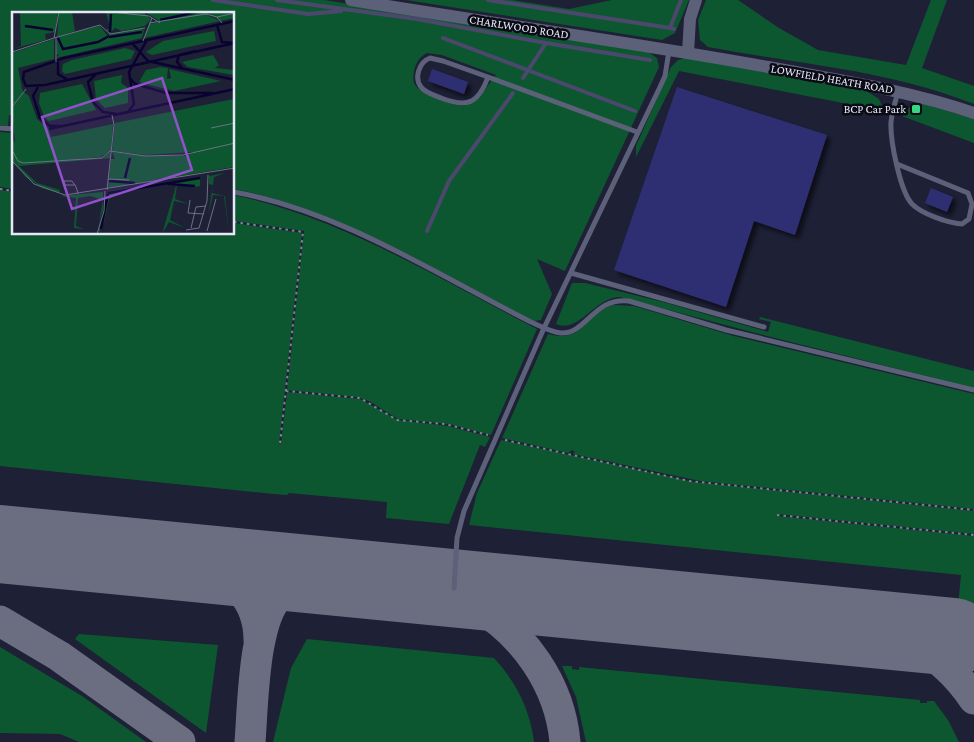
<svg xmlns="http://www.w3.org/2000/svg" width="974" height="742" font-family="'Crimson Pro',serif">
<defs>
<filter id="shadow"><feDropShadow dx="4" dy="4" stdDeviation="2.5" flood-color="#0009"/></filter>
</defs>
<rect width="100%" height="100%" fill="#1e2036"/>
<!-- green -->
<path fill="#0c5730" fill-rule="evenodd" d="M 0,0 L 324,0 L 647,51 L 657,58 L 659,67 L 565,271 L 537,259 L 552,294 L 541,320 L 534,321 C 436,271 342,210 234,189 L 234,14 L 14,14 L 14,116 L 9,115 L 8,126 L 0,125 ZM 427,53 L 442,55 L 496,75 C 473,103 475,114 436,98 C 428,95 419,92 414,83 C 412,72 416,58 427,53 Z
M 406,0 L 512,0 L 569,9 L 612,0 L 689,0 L 675,33 L 662,40 Z
M 706,0 L 738,0 L 779,28 L 818,50 L 906,65 L 931,0 L 947,0 L 922,68 L 974,86 L 974,104 C 889,70 798,64 708,47 L 700,40 L 698,20 Z
M 685,58 L 865,90 L 879,99 L 884,111 L 679,71 L 636,157 L 636,146 L 671,67 L 678,60 Z
M 921,103 L 974,119 L 974,143 L 902,116 L 910,107 Z
M 0,132 L 14,133 L 14,189 L 0,187 Z
M 0,190 L 14,192 L 14,234 L 234,234 L 234,223 L 302,233 L 279,444 L 281,444 L 287,392 L 360,399 L 398,420 L 448,426 L 490,437 L 485,447 L 480,445 L 449,524 L 386,518 L 387,502 L 289,493 L 287,495 L 274,494 L 0,466 Z
M 234,195 C 342,218 439,279 537,329 L 491,435 L 449,424 L 398,419 L 369,401 L 357,397 L 287,390 L 304,231 L 234,221 Z
M 572,283 L 585,283 L 663,302 L 768,332 L 771,322 L 759,319 L 760,317 L 974,371 L 974,388 L 767,336 L 620,297 C 595,297 579,334 556,324 Z
M 614,305 L 634,306 L 734,336 L 974,394 L 974,509 L 700,481 L 573,454 L 575,452 L 572,450 L 568,453 L 502,438 L 548,334 C 586,344 584,312 614,305 Z
M 501,440 L 694,482 L 974,511 L 974,534 L 777,514 L 777,516 L 974,536 L 974,668 L 954,648 L 961,575 L 469,525 L 477,493 Z
M 79,634 L 218,645 L 206,733 L 75,639 Z
M 307,639 L 494,658 C 516,682 530,709 534,742 L 273,742 L 291,668 Z
M 0,647 L 82,696 L 146,742 L 79,742 L 60,734 L 0,733 Z
M 562,666 L 572,666 L 572,669 L 579,670 L 579,667 L 920,700 L 920,703 L 927,703 L 927,701 L 934,701 L 948,720 L 959,742 L 586,742 L 576,697 Z"/>
<g fill="none" stroke-linecap="round" stroke-linejoin="round">
<!-- stream -->
<path stroke="#4c486d" stroke-width="4" d="M 213,0 L 308,14 L 341,11
M 277,0 L 417,19 L 546,43 L 523,78
M 488,0 L 670,28
M 674,29 L 670,28 L 681,0
M 443,38 L 635,111
M 546,43 L 650,60
M 427,231 L 449,181 L 513,93"/>
<!-- taxiway -->
<path stroke="#6b6d81" stroke-width="31" d="M 194,563 C 232,573 259,599 259,640
M 421,585 C 439,591 458,596 475,605 C 524,633 560,685 565,742
M 0,621 L 59,656 L 180,742
M 843,626 C 902,636 938,646 974,699
M 250,742 C 253,707 253,617 281,594 C 294,584 312,581 327,576"/>
<!-- runway -->
<path stroke="#6b6d81" stroke-width="78" d="M 0,544 L 954,637"/>
</g>
<!-- building -->
<path fill="#2f2f72" filter="url(#shadow)" d="M 432,69 L 468,82 L 464,94 L 428,81 Z
M 677,87 L 827,135 L 795,235 L 754,221 L 726,307 L 614,270 Z
M 931,188 L 953,197 L 947,212 L 925,203 Z"/>
<g fill="none" stroke-linecap="round" stroke-linejoin="round">
<!-- path -->
<path stroke="#7f8194" stroke-width="2" stroke-dasharray="2.5 4" stroke-linecap="butt" d="M 0,189 L 14,191
M 234,222 L 303,232 L 280,444
M 286,391 L 360,398 L 397,420 L 445,424 L 488,435
M 505,440 L 689,481 L 974,510
M 777,515 L 974,535"/>
<!-- service -->
<path stroke="#5c6079" stroke-width="5" d="M 430,58 L 443,61 L 488,77 C 478,104 467,108 441,98 C 435,95 425,93 421,87 C 414,78 419,62 430,58 Z
M 488,77 L 637,132
M 0,128 L 14,129
M 897,164 L 968,193 L 972,204 L 969,219 L 962,224 C 948,223 922,214 912,204 C 900,191 890,140 891,122 C 892,112 895,102 898,92
M 234,192 C 340,211 436,274 531,322 C 540,326 551,332 561,333 C 587,334 593,297 629,301 L 726,330 L 974,390
M 571,273 L 764,327
M 454,588 L 457,538 L 464,511 L 544,328 L 660,87 L 665,76 L 669,51"/>
<!-- tertiary -->
<path stroke="#5c6079" stroke-width="12" d="M 351,0 C 490,23 630,42 768,67 C 838,80 907,90 974,113
M 688,53 L 690,19 L 696,0"/>
</g>
<!-- markers -->
<rect fill="#35d881" stroke="#0a0b15" stroke-width="2" x="911" y="104" width="10" height="10" rx="2.5"/>
<g text-anchor="middle" dominant-baseline="central" stroke-width="5" stroke-linejoin="round" paint-order="stroke">
<!-- street labels -->
<g font-size="12" fill="#e6e8f8" stroke="#0a0b15">
<text transform="translate(519 27) rotate(9)">CHARLWOOD ROAD</text>
<text transform="translate(832 79) rotate(10)">LOWFIELD HEATH ROAD</text>
</g>
<!-- poi labels -->
<g font-size="12" fill="#e6e8f8" stroke="#0a0b15" text-anchor="end">
<text x="906" y="109">BCP Car Park</text>
</g>
</g>
<!-- overview -->
<g transform="translate(12 12)">
<rect width="222" height="222" fill="#1e2036"/>
<path d="M 8,0 L 46,0 L 43,20 L 33,22 L 34,28 L 0,37 L 9,34 ZM 47,0 L 60,0 L 63,19 L 45,25 ZM 94,0 L 131,0 L 139,7 L 133,14 L 110,19 L 103,16 L 98,21 L 94,17 L 97,17 L 97,12 ZM 133,0 L 222,0 L 222,6 L 209,9 L 197,2 L 149,10 ZM 193,2 L 208,9 L 132,26 L 137,12 ZM 88,14 L 95,23 L 129,16 L 132,19 L 130,26 L 44,46 L 47,43 L 44,42 L 45,29 L 48,24 ZM 202,19 L 204,29 L 140,43 L 134,40 L 151,29 ZM 42,27 L 42,47 L 6,56 L 11,81 L 0,95 L 0,41 ZM 113,36 L 123,39 L 119,47 L 53,62 L 50,59 L 51,52 L 60,48 ZM 201,43 L 207,53 L 203,56 L 222,58 L 222,63 L 176,55 L 170,50 ZM 148,55 L 156,56 L 155,67 L 159,66 L 157,57 L 209,69 L 162,79 L 127,70 L 134,58 ZM 110,63 L 109,71 L 116,76 L 116,91 L 93,96 L 84,87 L 82,69 ZM 70,72 L 84,98 L 37,109 L 32,105 L 27,91 L 28,81 ZM 12,80 L 17,84 L 25,107 L 36,116 L 39,125 L 101,112 L 99,138 L 89,145 L 55,148 L 91,146 L 98,140 L 98,146 L 7,154 L 25,171 L 48,178 L 47,181 L 30,176 L 14,165 L 0,148 L 0,126 L 3,131 L 0,96 ZM 222,87 L 222,155 L 96,176 L 99,147 L 103,147 L 100,140 L 137,144 L 173,144 L 183,140 L 133,143 L 100,139 L 103,111 ZM 213,161 L 202,165 L 200,181 L 213,184 L 217,222 L 212,184 L 201,183 L 196,203 L 201,173 L 197,172 L 197,164 ZM 188,165 L 188,174 L 183,175 L 165,173 L 163,187 L 177,192 L 162,189 L 158,208 L 173,216 L 157,210 L 150,222 L 164,174 L 153,173 L 109,179 L 97,187 L 92,210 L 86,222 L 97,179 ZM 91,180 L 91,198 L 87,210 L 91,188 L 78,184 L 66,186 L 64,214 L 72,217 L 62,216 L 64,186 L 47,184 Z" fill="#0c5730"/>
<path fill="none" stroke="#0a0332" stroke-width="2.5" d="M 148,8 L 185,0M 205,13 L 210,30 L 222,31M 13,14 L 41,18M 98,20 L 99,2M 97,25 L 130,20M 46,26 L 51,37 L 86,30 L 97,24M 121,32 L 136,49 L 223,68M 46,50 L 46,62 L 56,68M 170,56 L 165,50 L 167,43 L 184,39M 84,62 L 76,70 L 81,90 L 91,100 L 105,102M 117,65 L 123,72 L 154,81 L 201,81M 33,73 L 14,74 L 11,67 L 12,60 L 52,46 L 223,9M 33,73 L 223,31M 26,75 L 21,84 L 28,106 L 38,114 L 51,114M 116,100 L 122,92 L 117,60 L 135,28M 37,117 L 223,77M 113,166 L 118,146M 97,169 L 123,171M 156,172 L 183,174M 96,181 L 188,166M 89,217 L 96,182"/>
<path fill="none" stroke="#6e7084" stroke-width="1" d="M 99,0 L 137,4 L 148,11M 205,5 L 223,1M 137,11 L 194,2 L 205,5 L 210,11M 0,26 L 0,6M 42,26 L 88,13 L 98,22 L 133,16M 131,29 L 140,6M 0,40 L 42,26 L 47,0M 44,50 L 44,26M 0,95 L 14,77M 199,116 L 223,111M 0,138 L 6,149 L 11,151 L 90,146 L 98,139 L 133,144 L 171,143 L 223,131M 0,149 L 22,172 L 53,183 L 223,156M 96,167 L 117,168M 63,173 L 53,173 L 52,169 L 60,169 L 62,172 L 63,173 L 64,175 L 65,178 L 66,182M 95,178 L 102,113 L 100,103M 178,188 L 176,201 L 192,202M 179,216 L 184,195 L 194,194M 174,218 L 187,216 L 195,189 L 196,163M 195,219 L 204,187M 85,222 L 92,199 L 93,179"/>
<path fill="#9052ca" fill-opacity="0.15" stroke="#9052ca" stroke-width="2.5" d="M 150,66 L 180,158 L 60,197 L 30,105 Z"/>
<rect width="222" height="222" fill="none" stroke="#e6e8f8" stroke-width="2.5"/>
</g>
</svg>
